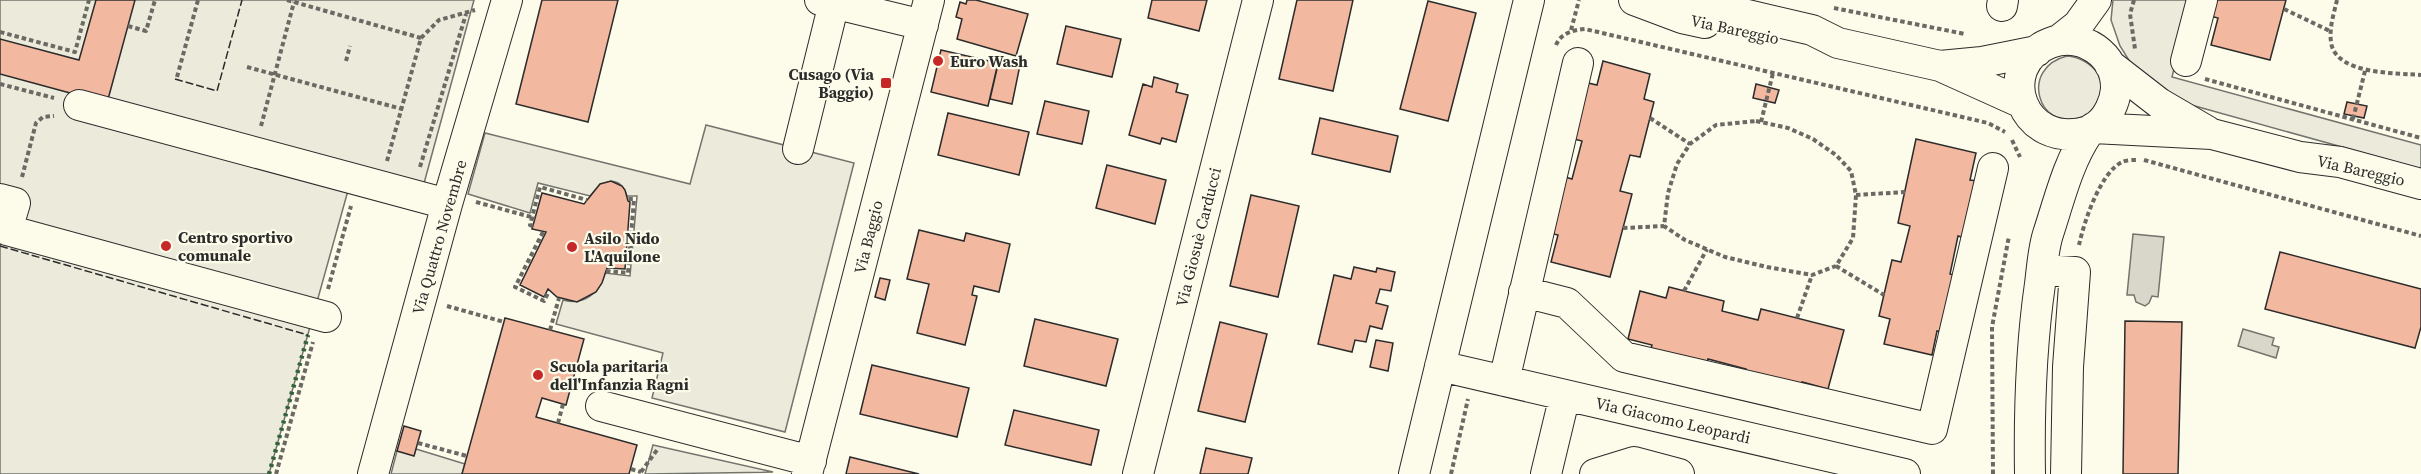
<svg xmlns="http://www.w3.org/2000/svg" width="2421" height="474" font-family="'Source Serif 4',serif">
<rect width="100%" height="100%" fill="#fdfbea"/>
<!-- green -->
<path fill="#ecebdb" stroke="#74746e" stroke-width="1.5" d="M 0,0 L 474,0 L 423,187 L 354,169 L 269,474 L 0,474 Z
M 2113,0 L 2191,0 L 2172,77 L 2421,145 L 2421,169 L 2170,99 L 2140,78 L 2120,46 L 2111,20 Z
M 2067,56 C 2091,58 2112,80 2097,104 C 2093,111 2086,116 2079,118 C 2038,131 2019,68 2067,56 Z
M 706,125 L 854,163 L 785,432 L 652,398 L 663,353 L 556,324 L 563,300 C 585,306 599,293 605,273 L 630,276 L 637,196 L 627,196 C 619,172 601,182 590,196 L 538,183 L 530,213 L 468,194 L 485,133 L 690,184 Z
M 653,445 L 773,472 L 645,474 Z
M 416,449 L 465,464 L 462,474 L 391,474 L 397,451 L 414,455 Z"/>
<!-- water -->
<path fill="#d8d7c9" stroke="#74746e" stroke-width="1.5" d="M 2133,234 L 2164,237 L 2158,297 L 2152,296 L 2149,303 L 2145,306 L 2136,302 L 2134,295 L 2127,295 Z
M 2243,329 L 2274,338 L 2272,345 L 2279,347 L 2276,358 L 2238,346 Z"/>
<!-- building -->
<path fill="#f2b8a0" stroke="#2b2b2b" stroke-width="1.5" d="M 96,0 L 135,0 L 107,103 L 0,74 L 0,39 L 79,60 Z
M 542,0 L 618,0 L 588,122 L 516,104 Z
M 967,0 L 976,0 L 1028,14 L 1016,56 L 957,39 L 962,19 L 956,17 L 960,2 L 966,4 Z
M 1152,0 L 1207,0 L 1199,31 L 1148,18 Z
M 1297,0 L 1353,0 L 1333,91 L 1279,79 Z
M 2214,0 L 2286,0 L 2270,60 L 2211,45 L 2218,18 L 2210,16 Z
M 1428,1 L 1476,13 L 1448,121 L 1400,109 Z
M 1066,26 L 1121,39 L 1112,77 L 1057,64 Z
M 941,50 L 998,63 L 988,106 L 931,92 Z
M 999,60 L 1020,65 L 1012,104 L 990,99 Z
M 1603,61 L 1650,74 L 1644,99 L 1654,102 L 1640,157 L 1630,155 L 1620,191 L 1632,194 L 1610,277 L 1551,262 L 1558,235 L 1550,233 L 1565,177 L 1572,179 L 1582,141 L 1574,139 L 1588,83 L 1597,85 Z
M 1154,77 L 1178,84 L 1176,92 L 1188,95 L 1176,142 L 1162,138 L 1160,144 L 1129,135 L 1143,84 L 1152,87 Z
M 1756,84 L 1779,90 L 1775,103 L 1753,98 Z
M 1045,101 L 1089,111 L 1082,144 L 1037,134 Z
M 2347,102 L 2367,106 L 2364,118 L 2344,114 Z
M 948,113 L 1029,132 L 1019,175 L 938,155 Z
M 1320,118 L 1398,136 L 1390,172 L 1312,154 Z
M 1916,139 L 1976,153 L 1970,180 L 1978,181 L 1965,238 L 1958,236 L 1950,274 L 1958,276 L 1946,333 L 1937,331 L 1932,355 L 1884,344 L 1890,319 L 1879,316 L 1892,260 L 1901,262 L 1910,226 L 1898,223 Z
M 1107,165 L 1166,180 L 1155,224 L 1096,208 Z
M 611,181 L 622,186 L 625,190 L 628,201 L 630,202 L 625,269 L 607,268 L 602,283 L 596,292 L 577,302 L 557,297 L 548,289 L 544,297 L 520,285 L 546,232 L 532,229 L 542,193 L 584,204 L 600,184 Z
M 1251,195 L 1299,206 L 1278,297 L 1230,286 Z
M 919,230 L 964,241 L 966,233 L 1010,244 L 999,292 L 974,286 L 972,295 L 977,296 L 965,345 L 917,333 L 929,284 L 907,279 Z
M 2280,252 L 2421,289 L 2421,327 L 2415,348 L 2265,309 Z
M 1354,267 L 1376,272 L 1377,268 L 1395,272 L 1391,291 L 1380,289 L 1376,303 L 1388,306 L 1382,329 L 1370,326 L 1366,342 L 1355,340 L 1352,352 L 1318,344 L 1334,275 L 1351,279 Z
M 880,278 L 890,280 L 885,300 L 875,297 Z
M 1669,287 L 1724,301 L 1722,311 L 1758,320 L 1761,309 L 1844,330 L 1828,389 L 1802,382 L 1799,390 L 1744,376 L 1746,369 L 1708,359 L 1706,368 L 1650,353 L 1652,345 L 1628,339 L 1640,291 L 1666,298 Z
M 505,318 L 584,339 L 566,405 L 542,398 L 536,417 L 637,445 L 629,474 L 462,474 Z
M 1035,319 L 1118,339 L 1106,386 L 1024,366 Z
M 2125,321 L 2182,322 L 2178,474 L 2123,474 Z
M 1220,322 L 1267,334 L 1245,422 L 1198,411 Z
M 1376,340 L 1393,343 L 1388,371 L 1370,367 Z
M 872,365 L 969,388 L 957,437 L 860,414 Z
M 1014,410 L 1099,430 L 1091,465 L 1005,445 Z
M 404,426 L 421,431 L 414,456 L 397,451 Z
M 1206,448 L 1252,458 L 1248,474 L 1200,474 Z
M 850,457 L 919,474 L 846,474 Z"/>
<g fill="none" stroke-linecap="round" stroke-linejoin="round">
<!-- minor casing -->
<g stroke="#2b2b2b" stroke-width="32">
<path id="minor" d="M 820,0 L 923,25
M 1634,0 L 1682,18 L 1705,23
M 1683,0 L 1812,30 L 1838,43 L 1940,66 L 2022,103
M 2002,6 L 2003,0
M 2059,40 L 2078,25 L 2096,0
M 2186,61 L 2202,0
M 2110,65 L 2159,103 L 2207,131
M 1940,66 L 1982,62 L 2037,51
M 79,105 L 447,204
M 2093,128 L 2212,134 L 2300,157 L 2340,162 L 2421,184
M 798,149 L 834,3
M 0,199 L 15,203 L 7,230 L 326,317
M 2042,270 L 2075,272 L 2068,367 L 2066,474
M 1524,292 L 1567,303 L 1624,357 L 1932,429 L 1993,168
M 1440,366 L 1905,474
M 1504,381 L 1578,63
M 601,406 L 811,461
M 373,474 L 447,204 L 507,0
M 807,474 L 929,0
M 1138,474 L 1258,0
M 1414,474 L 1529,0
M 1546,474 L 1565,395
M 1595,474 L 1634,462 L 1679,474
M 2030,474 C 2029,411 2031,346 2040,284 C 2042,268 2043,250 2048,234 C 2059,201 2068,162 2088,133 C 2090,129 2094,128 2098,125 C 2108,117 2115,102 2116,89 C 2117,55 2082,31 2050,43 C 1993,65 2021,152 2089,131"/>
</g>
<!-- path -->
<path stroke="#6a6964" stroke-width="4" stroke-dasharray="4.5 3" stroke-linecap="butt" d="M 287,0 L 421,38
M 2134,0 L 2130,14 L 2135,49
M 2337,0 C 2334,13 2329,28 2331,42 C 2335,75 2397,73 2421,75
M 1834,8 L 1965,34
M 2284,9 L 2332,32
M 128,26 L 146,31 L 155,0
M 1571,30 L 1579,0
M 0,32 L 75,52 L 89,0
M 1556,45 C 1561,33 1573,30 1585,29 L 1988,123 L 2005,132
M 346,61 L 350,46
M 247,67 L 402,109
M 177,77 L 198,0
M 2205,79 L 2421,138
M 0,84 L 54,98
M 1650,118 L 1690,144
M 2353,119 L 2365,71
M 1756,121 L 1788,128 L 1813,139 L 1836,155 L 1851,171 L 1856,195 L 1853,238 L 1836,266 L 1812,275 L 1767,267 L 1725,257 L 1685,240 L 1664,226 L 1668,193 L 1677,164 L 1690,144 L 1716,125 Z
M 1761,122 L 1773,73
M 261,126 L 294,2
M 2012,140 L 2020,157
M 2144,160 L 2421,236
M 387,161 L 421,38 L 439,20 L 475,10
M 420,167 L 466,14
M 22,177 L 36,123 L 43,117 L 54,116
M 1856,195 L 1905,192
M 476,202 L 535,218
M 533,226 L 530,225 L 540,187 L 587,200
M 1623,228 L 1664,226
M 543,232 L 515,287 L 544,301 L 549,291
M 2079,245 C 2084,222 2100,173 2122,162 C 2126,160 2133,160 2137,160
M 1836,266 L 1884,295
M 606,271 L 628,273 L 634,199 L 627,199
M 328,289 L 351,206
M 1684,291 L 1707,249
M 447,306 L 504,322
M 1797,318 L 1812,275
M 550,330 L 559,298
M 558,423 L 563,404
M 418,443 L 467,456
M 631,469 L 641,472
M 641,472 L 657,450
M 276,474 L 313,342
M 1451,474 L 1468,399
M 1993,474 L 1992,327 L 2009,236"/>
<!-- minor -->
<use href="#minor" stroke="#fdfbea" stroke-width="30"/>
<!-- hedge -->
<path stroke="#34623c" stroke-width="4.5" stroke-dasharray="3 4.5" stroke-linecap="butt" d="M 269,474 L 308,335"/>
<!-- fence -->
<path stroke="#2b2b2b" stroke-width="1.5" stroke-dasharray="8 3" stroke-linecap="butt" d="M 175,79 L 217,91 L 242,0
M 0,246 L 308,335"/>
</g>
<!-- markers -->
<g fill="#c62828" stroke="#fdfbea" stroke-width="2">
<circle cx="938" cy="61" r="6"/>
<rect x="880" y="77" width="12" height="12" rx="3"/>
<circle cx="166" cy="246" r="6"/>
<circle cx="572" cy="247" r="6"/>
<circle cx="538" cy="375" r="6"/>
</g>
<g text-anchor="middle" dominant-baseline="central" stroke-width="4.5" stroke-linejoin="round" paint-order="stroke">
<!-- street labels -->
<g font-size="16" fill="#2b2b2b" stroke="#fdfbea">
<text transform="translate(1735 29) rotate(12)">Via Bareggio</text>
<text transform="translate(2361 170) rotate(13)">Via Bareggio</text>
<text transform="translate(439 237) rotate(-74)">Via Quattro Novembre</text>
<text transform="translate(868 237) rotate(-76)">Via Baggio</text>
<text transform="translate(1198 237) rotate(-76)">Via Giosuè Carducci</text>
<text transform="translate(1673 420) rotate(13)">Via Giacomo Leopardi</text>
</g>
<!-- poi labels -->
<g font-size="16" font-weight="bold" fill="#2b2b2b" stroke="#fdfbea" text-anchor="start">
<text x="950" y="61">Euro Wash</text>
<text x="874" y="74" text-anchor="end">Cusago (Via<tspan x="874" dy="18">Baggio)</tspan></text>
<text x="178" y="237">Centro sportivo<tspan x="178" dy="18">comunale</tspan></text>
<text x="584" y="238">Asilo Nido<tspan x="584" dy="18">L'Aquilone</tspan></text>
<text x="550" y="366">Scuola paritaria<tspan x="550" dy="18">dell'Infanzia Ragni</tspan></text>
</g>
</g>
</svg>
